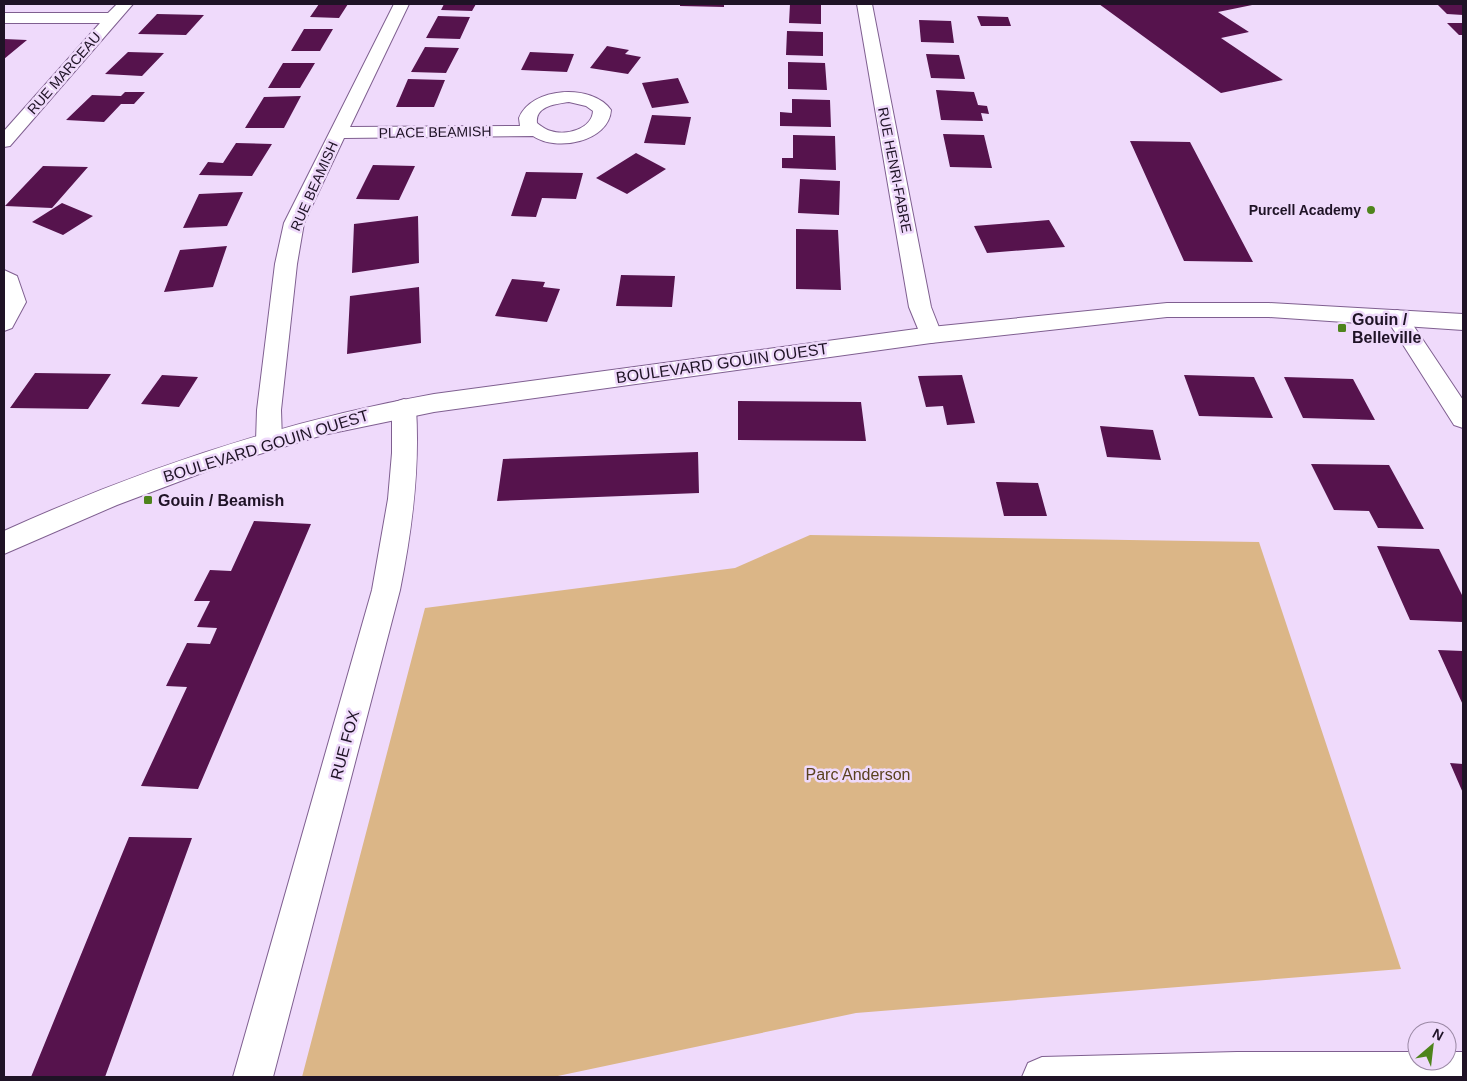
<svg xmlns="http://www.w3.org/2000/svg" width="1467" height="1081" font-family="Helvetica,sans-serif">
<rect width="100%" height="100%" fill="#efdafb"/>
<!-- green -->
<path fill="#dbb687" d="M 810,535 L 1259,542 L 1401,969 L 856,1013 L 553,1077 L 302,1077 L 425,608 L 735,568 Z"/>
<!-- building -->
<path fill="#56134d" d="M 319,4 L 348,4 L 339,18 L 310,17 Z
M 444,4 L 476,4 L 472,11 L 441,10 Z
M 680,4 L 724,4 L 724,7 L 680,6 Z
M 790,4 L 821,4 L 821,24 L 789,23 Z
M 1099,4 L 1257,4 L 1218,12 L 1249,32 L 1221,38 L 1283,80 L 1221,93 Z
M 1437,4 L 1463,4 L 1463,15 L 1447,14 Z
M 157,14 L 204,15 L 186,35 L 138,34 Z
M 438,16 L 470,17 L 460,39 L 426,38 Z
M 977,16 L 1008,17 L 1011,26 L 981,26 Z
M 919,20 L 951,21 L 954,43 L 921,42 Z
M 1447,23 L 1463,23 L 1463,35 L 1459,35 Z
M 304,29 L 333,29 L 320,51 L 291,51 Z
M 787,31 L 823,32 L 823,56 L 786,55 Z
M 4,39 L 27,40 L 4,59 Z
M 607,46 L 629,50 L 625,54 L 641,57 L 628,74 L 590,68 Z
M 425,47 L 459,48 L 446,73 L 411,72 Z
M 128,52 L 164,53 L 142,76 L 105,74 Z
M 530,52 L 574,54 L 567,72 L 521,70 Z
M 926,54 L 959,55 L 965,79 L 931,78 Z
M 788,62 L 825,63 L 827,90 L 788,89 Z
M 283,63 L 315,63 L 300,88 L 268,88 Z
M 678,78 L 689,103 L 652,108 L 642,83 Z
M 408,79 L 445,80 L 434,107 L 396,107 Z
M 936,90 L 974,92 L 978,105 L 987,106 L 989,114 L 981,113 L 983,121 L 941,120 Z
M 125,92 L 145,92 L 134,104 L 121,104 L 104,122 L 66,120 L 92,95 L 121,96 Z
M 301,96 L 284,128 L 245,128 L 264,97 Z
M 792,99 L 830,100 L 831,127 L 780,126 L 780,112 L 792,113 Z
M 652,115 L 691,117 L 685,145 L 644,143 Z
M 943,134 L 984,135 L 992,168 L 950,167 Z
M 793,135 L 835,136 L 836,170 L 782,168 L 782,158 L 793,158 Z
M 1130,141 L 1190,142 L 1253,262 L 1184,261 Z
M 236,143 L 272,144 L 252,176 L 199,175 L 208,162 L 223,163 Z
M 636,153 L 666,169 L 627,194 L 596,178 Z
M 373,165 L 415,166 L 399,200 L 356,199 Z
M 43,166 L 88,167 L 52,208 L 5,206 Z
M 526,172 L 583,173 L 576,199 L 542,198 L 536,217 L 511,216 Z
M 800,179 L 840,181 L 839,215 L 798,213 Z
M 243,192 L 227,226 L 183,228 L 199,194 Z
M 62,203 L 93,216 L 63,235 L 32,222 Z
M 418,216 L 419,263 L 352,273 L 354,224 Z
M 1049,220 L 1065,247 L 987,253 L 974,226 Z
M 796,229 L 838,230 L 841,290 L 796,289 Z
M 227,246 L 213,287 L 164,292 L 180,250 Z
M 621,275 L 675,276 L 672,307 L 616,306 Z
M 512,279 L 545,282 L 543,287 L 560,289 L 547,322 L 495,316 Z
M 419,287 L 421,343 L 347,354 L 350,296 Z
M 35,373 L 111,374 L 88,409 L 10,408 Z
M 162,375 L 198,377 L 179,407 L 141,404 Z
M 962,375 L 975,423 L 947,425 L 943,406 L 926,407 L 918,376 Z
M 1184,375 L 1254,377 L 1273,418 L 1199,416 Z
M 1284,377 L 1353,379 L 1375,420 L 1303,418 Z
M 738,401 L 861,402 L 866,441 L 738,440 Z
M 1100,426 L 1153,430 L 1161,460 L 1107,457 Z
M 698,452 L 699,493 L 497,501 L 503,459 Z
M 1311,464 L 1389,465 L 1424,529 L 1378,528 L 1369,511 L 1334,510 Z
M 996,482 L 1038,483 L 1047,516 L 1004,516 Z
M 254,521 L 311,524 L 198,789 L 141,786 L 187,687 L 166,686 L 187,643 L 210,644 L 217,628 L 197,627 L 210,601 L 194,601 L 210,570 L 231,571 Z
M 1377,546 L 1439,549 L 1463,597 L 1463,622 L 1410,620 Z
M 1438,650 L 1463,651 L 1463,705 Z
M 1450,763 L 1463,764 L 1463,793 Z
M 129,837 L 192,838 L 105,1077 L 31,1077 Z"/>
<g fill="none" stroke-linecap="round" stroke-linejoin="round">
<!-- street casing -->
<g stroke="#7f5f90" stroke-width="2">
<path id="street" d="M 117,4 L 133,4 L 10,146 L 4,147 L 4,131 L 100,23 L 4,23 L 4,13 L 108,13 Z
M 394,4 L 409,4 L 350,127 L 520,126 L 519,118 C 531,87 592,83 611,110 C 609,142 556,152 533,136 L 344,138 L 304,223 L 297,264 L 281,410 L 282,441 L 278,448 L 269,451 L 260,448 L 256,441 L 257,410 L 275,264 L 284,223 ZM 569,102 L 586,106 L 593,111 C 592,129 566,136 551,131 C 546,130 541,126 537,123 C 535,106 556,104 569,102 Z
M 857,4 L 872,4 L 931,307 L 942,335 L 939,341 L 931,343 L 923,341 L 909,307 Z
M 4,270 L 17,276 L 26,302 L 12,328 L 4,331 Z
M 1397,310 L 1405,313 L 1463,400 L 1463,428 L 1454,425 L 1386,318 L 1389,313 Z
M 404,399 L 413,402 L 416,408 C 420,470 412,530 400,590 L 273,1077 L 233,1077 L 372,590 L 388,499 L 392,453 L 392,408 L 395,402 Z
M 1237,1052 L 1417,1052 L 1417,1061 L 1447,1061 L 1447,1052 L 1463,1052 L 1463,1077 L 1022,1077 L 1028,1063 L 1042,1057 Z"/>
</g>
<!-- secondary casing -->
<g stroke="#7f5f90" stroke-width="2">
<path id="secondary" d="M 1167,303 L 1269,303 L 1463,314 L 1463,330 L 1269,317 L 1167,317 L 931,343 L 434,412 L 323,435 L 223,465 L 117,505 L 4,554 L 4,531 C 143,468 284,421 434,394 L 931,327 Z"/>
</g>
<!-- street -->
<use href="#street" fill="#fff" fill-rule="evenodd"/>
<!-- secondary -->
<use href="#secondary" fill="#fff" fill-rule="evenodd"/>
</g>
<!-- markers -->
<g fill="#4e841c" stroke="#efdafb" stroke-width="2">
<circle cx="1371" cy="210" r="5"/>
<rect x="1337" y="323" width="10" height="10" rx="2.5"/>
<rect x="143" y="495" width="10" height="10" rx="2.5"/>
</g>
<g text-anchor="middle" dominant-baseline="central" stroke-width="5" stroke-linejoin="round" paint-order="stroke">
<!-- far-street labels -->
<g font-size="14" fill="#1f1326" stroke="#efdafb">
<text transform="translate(64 73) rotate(-49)">RUE MARCEAU</text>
<text transform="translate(435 132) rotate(-1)">PLACE BEAMISH</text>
<text transform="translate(895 170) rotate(79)">RUE HENRI-FABRE</text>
<text transform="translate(314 186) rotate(-66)">RUE BEAMISH</text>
</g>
<!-- far-poi labels -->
<g font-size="14" font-weight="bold" fill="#1f1326" stroke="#efdafb" text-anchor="end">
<text x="1361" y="210">Purcell Academy</text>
</g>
<!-- poi labels -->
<g font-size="16" font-weight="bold" fill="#1f1326" stroke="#efdafb" text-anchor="start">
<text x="1352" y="319">Gouin /<tspan x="1352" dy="18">Belleville</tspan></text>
<text x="158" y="500">Gouin / Beamish</text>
</g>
<!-- street labels -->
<g font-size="16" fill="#1f1326" stroke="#efdafb">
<text transform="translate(722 363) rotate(-8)">BOULEVARD GOUIN OUEST</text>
<text transform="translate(266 446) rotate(-17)">BOULEVARD GOUIN OUEST</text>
<text transform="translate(345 745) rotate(-75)">RUE FOX</text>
</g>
<!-- park labels -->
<g font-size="16" fill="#59411e" stroke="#efdafb">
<text x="858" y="774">Parc Anderson</text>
</g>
</g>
<!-- border -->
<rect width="1467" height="1081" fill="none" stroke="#1f1326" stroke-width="10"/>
<!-- north arrow -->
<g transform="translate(1432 1046) rotate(28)"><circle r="24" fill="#efdafb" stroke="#9c8aa6"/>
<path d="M0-4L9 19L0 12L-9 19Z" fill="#4e841c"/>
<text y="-8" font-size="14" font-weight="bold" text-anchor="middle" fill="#1f1326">N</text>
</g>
</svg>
